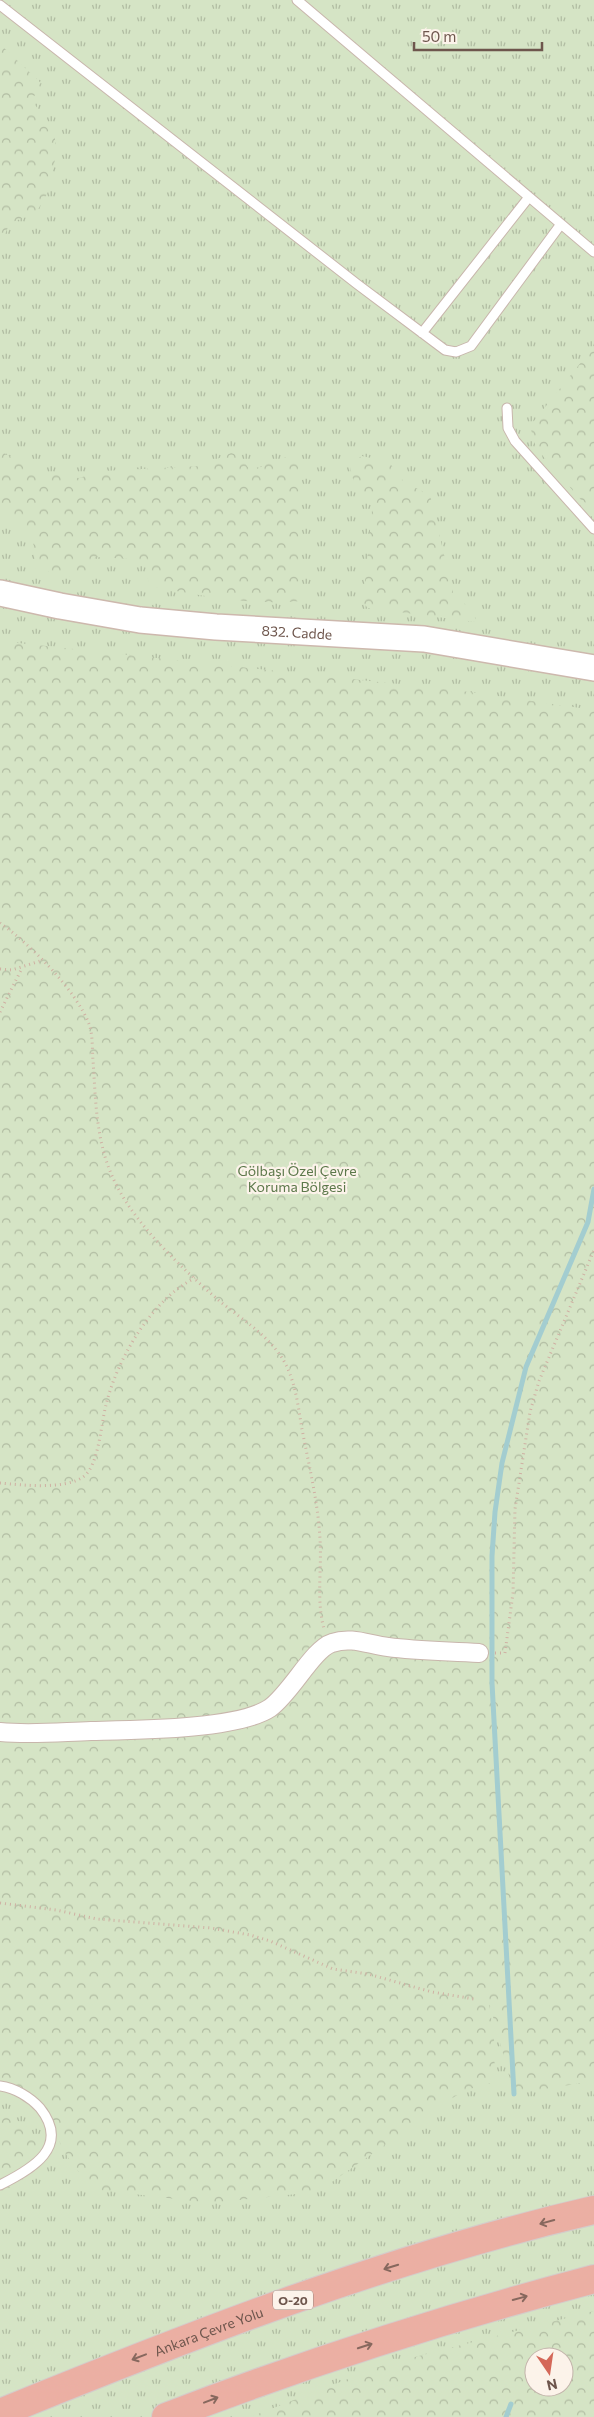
<svg xmlns="http://www.w3.org/2000/svg" width="594" height="2417" font-family="Commissioner,sans-serif">
<defs>
<pattern id="grass-tufts" width="24" height="20" patternUnits="userSpaceOnUse" patternTransform="scale(1.25)"><rect width="24" height="20" fill="#d5e4c5"/><path d="M3 7l-1-3M5 7V3M7 7l1-3M15 17l-1-3M17 17v-4M19 17l1-3" fill="none" stroke="#b1bca2"/></pattern>
<pattern id="forest-crowns" width="20" height="18" patternUnits="userSpaceOnUse" patternTransform="scale(1.25)"><rect width="20" height="18" fill="#d5e4c5"/><path d="M2 6a3 3 0 1 1 6 0M12 15a3 3 0 1 1 6 0" fill="none" stroke="#b1bca2"/></pattern>
</defs>
<rect width="100%" height="100%" fill="#f9efe4"/>
<!-- grass -->
<path fill="url(#grass-tufts)" fill-rule="evenodd" d="M 0,0 L 594,0 L 594,2417 L 0,2417 ZM 534,2357 L 564,2357 L 564,2387 L 534,2387 Z"/>
<!-- forest -->
<path fill="url(#forest-crowns)" fill-rule="evenodd" d="M 0,44 L 43,85 L 31,100 L 55,130 L 55,160 L 47,194 L 36,213 L 10,223 L 0,245 Z
M 594,346 L 594,507 L 582,501 L 536,448 L 530,426 Z
M 0,451 L 42,473 L 79,478 L 102,471 L 201,466 L 231,453 L 240,455 L 251,472 L 272,461 L 298,454 L 301,601 C 251,606 198,595 149,586 L 145,560 L 95,557 L 87,580 L 36,569 C 33,534 35,527 0,516 Z
M 362,456 L 389,462 L 404,482 L 430,495 L 454,597 L 473,609 L 476,622 L 368,608 L 363,603 L 373,500 L 355,487 L 349,463 Z
M 0,641 L 462,691 L 594,710 L 594,2081 L 514,2094 L 489,2002 L 494,2039 L 495,2082 L 466,2090 L 449,2100 L 329,2184 L 306,2193 L 210,2203 L 99,2190 C 83,2179 70,2163 61,2145 C 56,2135 56,2122 47,2113 C 37,2103 13,2092 0,2084 Z
M 0,2114 C 26,2119 50,2144 32,2170 C 26,2181 11,2187 0,2192 Z
M 594,2311 L 594,2417 L 250,2417 L 384,2365 ZM 534,2357 L 564,2357 L 564,2387 L 534,2387 Z"/>
<g fill="none" stroke-linecap="round" stroke-linejoin="round">
<!-- stream -->
<path stroke="#a3cdd0" stroke-width="5" d="M 514,2094 L 492,1683 L 492,1556 L 495,1512 L 502,1463 L 526,1367 L 588,1222 L 594,1189
M 506,2417 L 511,2404"/>
<!-- lane casing -->
<g stroke="#c8b6ac" stroke-width="11">
<path id="lane" d="M 297,0 L 594,252
M 0,5 L 357,284 L 445,350 L 456,352 L 471,346 L 561,224
M 422,333 L 529,197
M 507,408 L 508,428 L 515,441 L 594,529
M 0,2086 C 15,2088 30,2097 40,2108 C 71,2147 32,2169 0,2185"/>
</g>
<!-- street casing -->
<g stroke="#c8b6ac" stroke-width="20">
<path id="street" d="M 0,1732 C 30,1735 60,1732 91,1731 C 133,1730 237,1730 270,1708 C 291,1693 313,1649 332,1643 C 352,1636 369,1645 388,1647 C 418,1651 449,1651 479,1653"/>
</g>
<!-- secondary casing -->
<g stroke="#cdb8ad" stroke-width="28">
<g id="secondary">
<path id="s1" d="M 0,593 L 60,606 L 140,620 L 216,627 L 424,639 L 594,668"/>
</g>
</g>
<!-- highway casing -->
<g stroke="#d4ccca" stroke-width="30">
<g id="highway">
<path id="s2" d="M 0,2413 C 194,2334 390,2257 594,2210"/>
<path d="M 166,2417 C 306,2363 449,2317 594,2279"/>
</g>
</g>
<!-- path -->
<path stroke="#cfb0a3" stroke-width="3" stroke-dasharray="1 4" stroke-linecap="butt" d="M 0,923 C 30,944 76,990 89,1024 C 93,1034 92,1049 93,1060 C 96,1105 96,1148 118,1188 C 139,1228 182,1268 216,1298 C 244,1322 279,1340 291,1377 C 297,1394 299,1412 302,1429 C 309,1466 318,1502 320,1539 C 322,1569 316,1600 324,1629
M 0,969 L 12,970 L 43,960
M 0,1012 L 22,968
M 0,1483 C 22,1485 64,1490 83,1477 C 99,1466 101,1423 106,1405 C 117,1359 152,1299 195,1278
M 495,1653 L 505,1653 L 513,1593 L 515,1509 L 530,1412 L 539,1381 L 594,1250
M 0,1903 L 56,1910 L 97,1919 L 211,1928 L 250,1935 L 270,1941 L 333,1969 L 368,1974 L 432,1992 L 474,1999"/>
<!-- lane -->
<use href="#lane" stroke="#fff" stroke-width="9"/>
<!-- street -->
<use href="#street" stroke="#fff" stroke-width="18"/>
<!-- secondary -->
<use href="#secondary" stroke="#fff" stroke-width="25"/>
<!-- highway -->
<use href="#highway" stroke="#ebafa3" stroke-width="28"/>
</g>
<!-- one-way arrows -->
<defs><path id="oneway-shaft" d="M-6 0H5M1.5-3L5.5 0L1.5 3" fill="none" stroke-width="1.6" stroke-linecap="round" stroke-linejoin="round" transform="scale(1.25)"/></defs>
<g stroke="#87685e">
<use href="#oneway-shaft" transform="translate(547 2222) rotate(165)"/>
<use href="#oneway-shaft" transform="translate(391 2267) rotate(163)"/>
<use href="#oneway-shaft" transform="translate(520 2298) rotate(-15)"/>
<use href="#oneway-shaft" transform="translate(365 2346) rotate(-18)"/>
<use href="#oneway-shaft" transform="translate(139 2357) rotate(159)"/>
<use href="#oneway-shaft" transform="translate(211 2400) rotate(-21)"/>
</g>
<g text-anchor="middle" dominant-baseline="central" stroke-width="4.5" stroke-linejoin="round" paint-order="stroke">
<!-- shield labels -->
<rect fill="#fcf3ea" stroke="#99857c" stroke-width="1" x="273" y="2290.5" width="40" height="19" rx="4"/>
<g font-size="12" font-weight="bold" fill="#6e564d">
<text x="293" y="2300">O-20</text>
</g>
<!-- street labels -->
<g font-size="14" fill="#6e564d" stroke="#fcf3ea">
<text stroke="none"><textPath href="#s1" startOffset="300">832. Cadde</textPath></text>
<text stroke="none"><textPath href="#s2" startOffset="224">Ankara Çevre Yolu</textPath></text>
</g>
<!-- park labels -->
<g font-size="14" fill="#5c784a" stroke="#fcf3ea">
<text x="297" y="1170">Gölbaşı Özel Çevre<tspan x="297" dy="16">Koruma Bölgesi</tspan></text>
</g>
</g>
<!-- north arrow -->
<g transform="translate(549 2372) rotate(167)"><circle r="24" fill="#fcf3ea" stroke="#c3b4ab"/>
<path d="M0-4L9 19L0 12L-9 19Z" fill="#d46859"/>
<text y="-8" font-size="14" font-weight="bold" text-anchor="middle" fill="#6e564d">N</text>
</g>
<!-- scale -->
<path d="M414 42v8h128v-8" fill="none" stroke="#6e564d" stroke-width="2.5"/>
<text x="422" y="42" font-size="15" fill="#6e564d" stroke="#fcf3ea" stroke-width="4" paint-order="stroke">50 m</text>
</svg>
